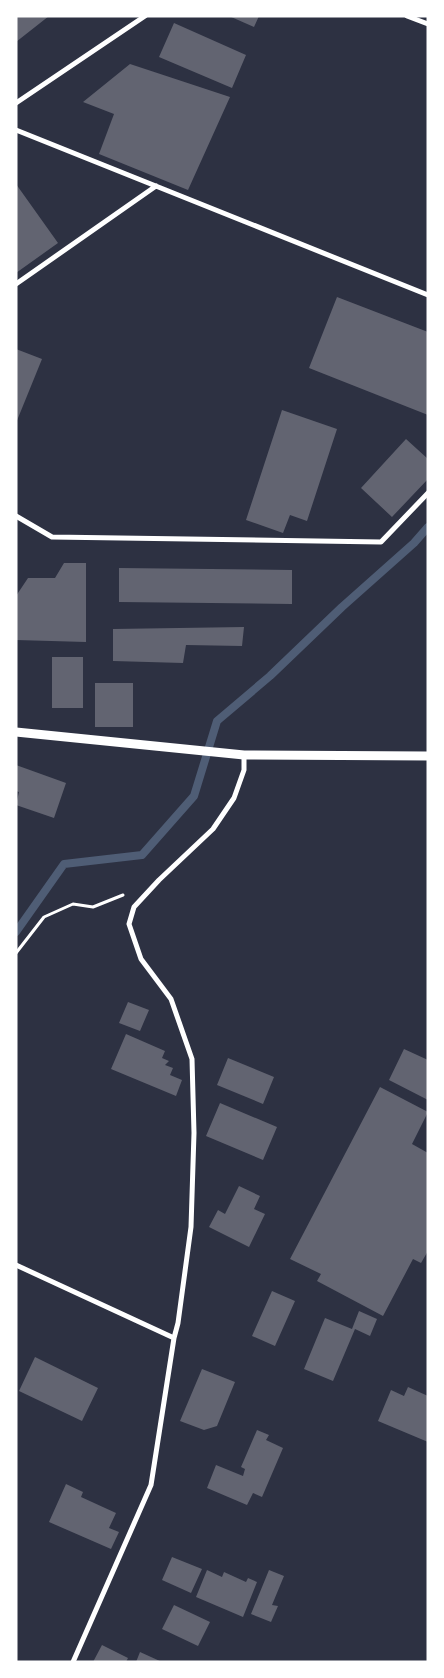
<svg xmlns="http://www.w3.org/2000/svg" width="444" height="1678" font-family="Montserrat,sans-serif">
<rect width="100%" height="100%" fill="#2d3142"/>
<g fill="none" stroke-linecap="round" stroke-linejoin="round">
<!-- stream -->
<path stroke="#4f5d75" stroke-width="8" d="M 16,932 L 64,864 L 142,855 L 194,796 L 217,721 L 270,676 L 342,607 L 414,543 L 428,527"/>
</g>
<!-- building -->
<path fill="#626471" d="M 16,16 L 49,16 L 16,42 Z
M 229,16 L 259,16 L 254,27 Z
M 174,23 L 246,55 L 232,88 L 159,57 Z
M 130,64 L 230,97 L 188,190 L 99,154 L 114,114 L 83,102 Z
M 16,184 L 58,243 L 16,273 Z
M 337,297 L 428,332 L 428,415 L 309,368 Z
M 16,349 L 42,359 L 16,423 Z
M 282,410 L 337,429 L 307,521 L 290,515 L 283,533 L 246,520 Z
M 406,439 L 428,459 L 428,479 L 392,517 L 361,488 Z
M 64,563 L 86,563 L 86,642 L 16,640 L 16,596 L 28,578 L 55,578 Z
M 119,568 L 292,570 L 292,604 L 119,602 Z
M 244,627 L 242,646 L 186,645 L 183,663 L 113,661 L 113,629 Z
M 52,657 L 83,657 L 83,708 L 52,708 Z
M 95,683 L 133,683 L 133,727 L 95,727 Z
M 16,765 L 66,783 L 54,818 L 16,805 L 19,792 L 16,791 Z
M 128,1002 L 149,1010 L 140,1031 L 119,1023 Z
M 126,1034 L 165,1051 L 162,1058 L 169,1061 L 165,1065 L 173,1068 L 170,1075 L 182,1080 L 176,1096 L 111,1069 Z
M 404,1049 L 428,1060 L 428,1100 L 389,1080 Z
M 228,1058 L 274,1077 L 263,1104 L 217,1085 Z
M 380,1087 L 428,1112 L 412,1144 L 428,1153 L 428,1251 L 421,1263 L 413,1259 L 383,1316 L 317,1281 L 321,1274 L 290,1259 Z
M 220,1103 L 277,1127 L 263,1160 L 206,1136 Z
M 239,1186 L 260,1196 L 254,1209 L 265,1214 L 249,1247 L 209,1227 L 218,1210 L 225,1214 Z
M 272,1291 L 295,1301 L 275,1346 L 252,1336 Z
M 359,1311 L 377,1319 L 370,1336 L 355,1329 L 333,1381 L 304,1369 L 325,1318 L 352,1329 Z
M 35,1357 L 98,1388 L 82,1421 L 19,1391 Z
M 202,1369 L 235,1382 L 217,1426 L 204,1430 L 180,1421 Z
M 408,1387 L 428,1396 L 428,1442 L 378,1421 L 391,1390 L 404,1396 Z
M 257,1430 L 269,1435 L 266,1440 L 283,1448 L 262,1497 L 253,1493 L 247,1505 L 207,1488 L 216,1465 L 243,1476 L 245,1469 L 241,1467 Z
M 66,1484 L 83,1492 L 81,1497 L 116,1513 L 109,1528 L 119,1532 L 111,1549 L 49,1522 Z
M 172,1557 L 202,1569 L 191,1593 L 162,1580 Z
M 207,1570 L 222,1577 L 224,1572 L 246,1582 L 248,1578 L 257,1582 L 243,1617 L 196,1597 Z
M 269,1570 L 284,1576 L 272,1605 L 278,1606 L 271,1622 L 251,1614 Z
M 174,1605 L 210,1622 L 198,1646 L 162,1629 Z
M 102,1645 L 128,1658 L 126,1662 L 93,1662 Z
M 140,1652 L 162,1662 L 136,1662 Z"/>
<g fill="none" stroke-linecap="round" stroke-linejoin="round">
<!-- path -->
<path stroke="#fff" stroke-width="3" d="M 16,953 L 44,917 L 73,904 L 93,907 L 123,895"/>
<!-- minor -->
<path stroke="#fff" stroke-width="5" d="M 407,16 L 428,24
M 16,103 L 145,16
M 16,130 L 428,295
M 16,284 L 156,186
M 16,516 L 52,537 L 381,542 L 428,493
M 16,1265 L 174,1338
M 73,1662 L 151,1485 L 174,1338 L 178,1323 L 191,1227 L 194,1133 L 192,1059 L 171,999 L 141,959 L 129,924 L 134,907 L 159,880 L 213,829 L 234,798 L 244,770 L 244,755"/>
<!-- tertiary -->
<path stroke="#fff" stroke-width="9" d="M 16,732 L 244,755 L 428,756"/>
</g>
<!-- border -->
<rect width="444" height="1678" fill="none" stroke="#ffffff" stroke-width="35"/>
</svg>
